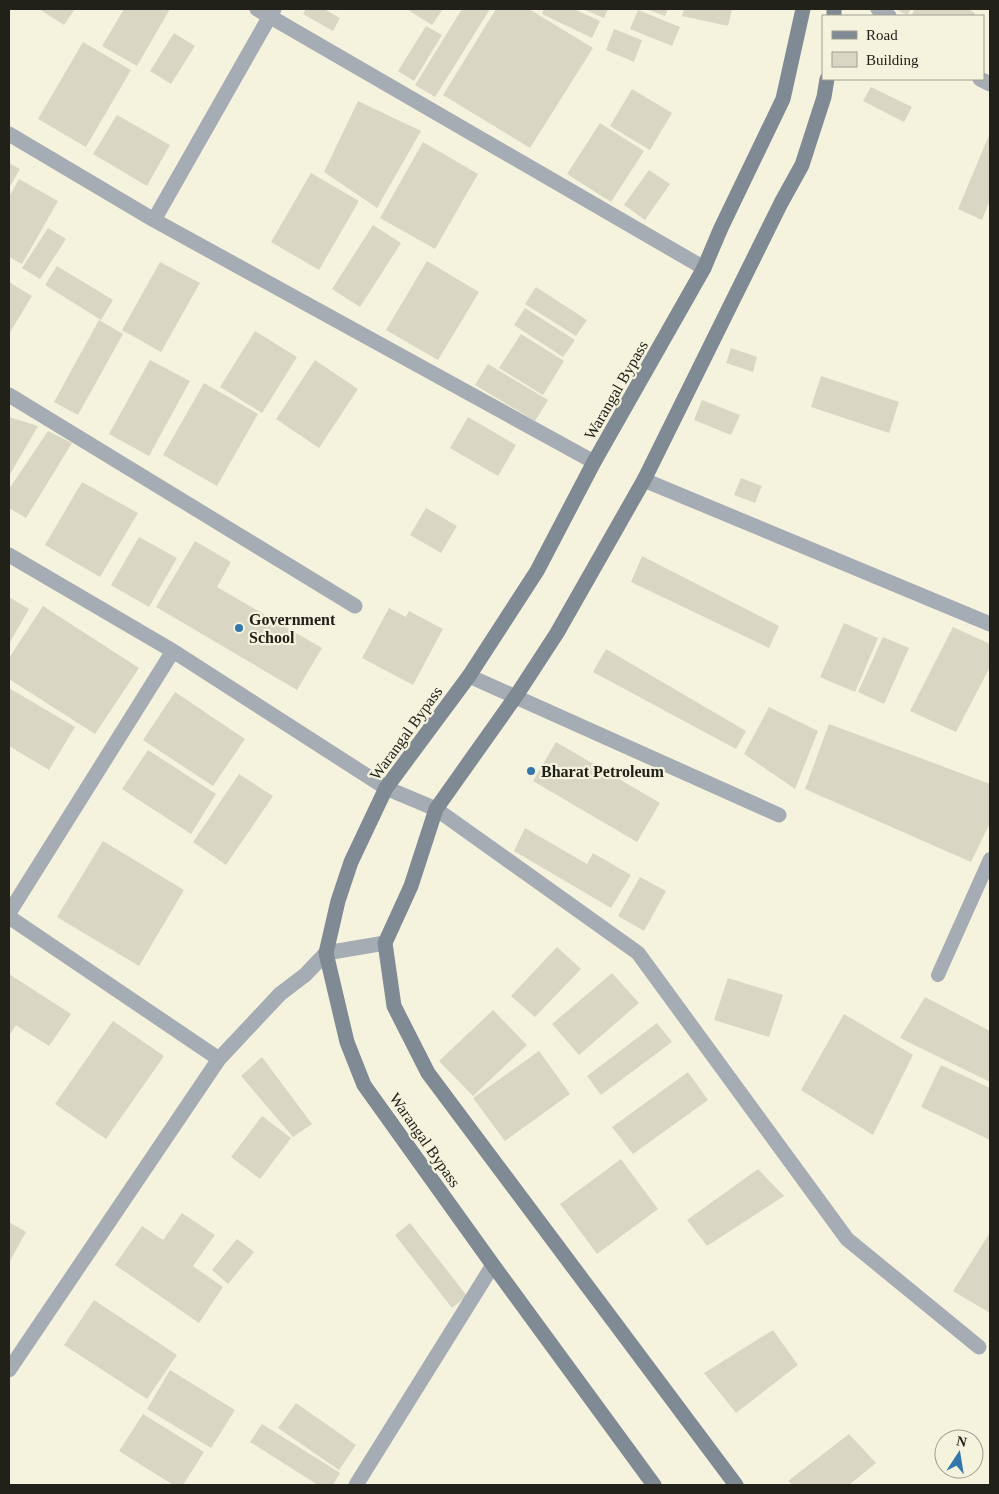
<svg xmlns="http://www.w3.org/2000/svg" width="999" height="1494" font-family="Georgia,serif">
<rect width="100%" height="100%" fill="#f5f3de"/>
<!-- building -->
<path fill="#d9d7c3" d="M 39,9 L 75,9 L 64,25 Z
M 124,9 L 170,9 L 137,66 L 102,46 Z
M 306,9 L 324,9 L 340,18 L 333,31 L 303,14 Z
M 409,9 L 443,9 L 432,25 L 408,10 Z
M 462,9 L 490,9 L 435,97 L 415,85 Z
M 496,9 L 529,9 L 593,48 L 530,148 L 443,95 Z
M 544,9 L 574,9 L 600,21 L 592,38 L 542,14 Z
M 583,9 L 608,9 L 604,18 Z
M 646,9 L 668,9 L 665,16 Z
M 684,9 L 732,9 L 728,26 L 682,16 Z
M 896,9 L 911,9 L 907,15 Z
M 915,9 L 968,9 L 975,13 L 974,16 L 916,16 L 912,14 Z
M 638,10 L 680,27 L 672,46 L 630,29 Z
M 426,26 L 442,35 L 414,81 L 398,71 Z
M 614,29 L 642,40 L 634,62 L 606,50 Z
M 174,33 L 195,46 L 171,84 L 150,71 Z
M 83,42 L 131,70 L 86,147 L 38,119 Z
M 871,87 L 912,107 L 904,122 L 863,101 Z
M 632,89 L 672,113 L 650,150 L 610,126 Z
M 358,101 L 421,131 L 377,208 L 324,172 Z
M 117,115 L 170,145 L 147,186 L 93,154 Z
M 600,123 L 644,151 L 611,202 L 567,174 Z
M 990,133 L 990,200 L 982,220 L 958,209 Z
M 423,142 L 478,174 L 435,249 L 380,218 Z
M 9,163 L 20,169 L 9,188 Z
M 649,170 L 670,184 L 645,220 L 624,205 Z
M 311,173 L 359,201 L 319,270 L 271,242 Z
M 19,179 L 58,201 L 22,264 L 9,257 L 9,197 Z
M 373,225 L 401,243 L 360,307 L 332,289 Z
M 48,228 L 66,239 L 40,279 L 22,268 Z
M 427,261 L 479,292 L 438,360 L 386,330 Z
M 160,262 L 200,283 L 161,352 L 122,330 Z
M 57,266 L 113,300 L 101,320 L 45,285 Z
M 9,282 L 32,296 L 9,334 Z
M 536,287 L 587,320 L 576,336 L 525,304 Z
M 525,308 L 575,340 L 563,357 L 514,325 Z
M 99,320 L 123,334 L 78,415 L 54,402 Z
M 255,331 L 297,357 L 262,413 L 220,387 Z
M 521,334 L 564,361 L 543,395 L 499,368 Z
M 731,348 L 757,357 L 753,372 L 726,363 Z
M 150,360 L 190,381 L 149,456 L 109,434 Z
M 315,360 L 358,389 L 319,448 L 276,419 Z
M 488,364 L 548,400 L 535,421 L 475,385 Z
M 821,376 L 899,402 L 889,433 L 811,407 Z
M 204,383 L 258,414 L 217,486 L 163,455 Z
M 702,400 L 740,415 L 731,435 L 694,420 Z
M 9,417 L 38,426 L 9,476 Z
M 468,417 L 516,445 L 498,476 L 450,448 Z
M 48,431 L 72,443 L 26,518 L 9,508 L 9,489 Z
M 741,478 L 762,486 L 755,503 L 734,495 Z
M 82,482 L 138,513 L 100,577 L 45,545 Z
M 426,508 L 457,526 L 441,553 L 410,535 Z
M 139,537 L 177,558 L 149,607 L 111,585 Z
M 195,541 L 231,562 L 217,587 L 322,648 L 297,690 L 156,607 Z
M 642,556 L 779,626 L 769,648 L 631,582 Z
M 9,597 L 29,609 L 9,644 Z
M 43,606 L 139,668 L 95,734 L 9,679 L 9,658 Z
M 389,608 L 406,617 L 409,611 L 443,629 L 413,685 L 362,658 Z
M 844,623 L 878,638 L 855,692 L 820,677 Z
M 953,627 L 990,644 L 990,667 L 956,732 L 910,711 Z
M 883,637 L 909,648 L 884,704 L 858,692 Z
M 606,649 L 746,731 L 736,749 L 593,672 Z
M 9,688 L 75,727 L 49,770 L 9,746 Z
M 175,692 L 245,739 L 213,786 L 143,740 Z
M 769,707 L 818,731 L 795,789 L 744,754 Z
M 829,724 L 990,784 L 990,823 L 971,862 L 805,789 Z
M 556,742 L 660,803 L 637,842 L 533,781 Z
M 148,750 L 216,794 L 191,834 L 122,789 Z
M 239,774 L 273,796 L 226,865 L 193,842 Z
M 525,828 L 587,864 L 593,853 L 631,875 L 611,908 L 514,851 Z
M 103,841 L 184,890 L 139,966 L 57,917 Z
M 640,877 L 666,891 L 644,931 L 618,916 Z
M 557,947 L 581,969 L 535,1017 L 511,996 Z
M 612,973 L 639,1003 L 579,1055 L 552,1024 Z
M 9,974 L 71,1014 L 49,1046 L 16,1025 L 9,1036 Z
M 728,978 L 783,995 L 769,1037 L 714,1020 Z
M 925,997 L 990,1031 L 990,1082 L 900,1038 Z
M 493,1010 L 527,1045 L 473,1096 L 439,1061 Z
M 844,1014 L 913,1055 L 873,1135 L 801,1090 Z
M 113,1021 L 164,1056 L 106,1139 L 55,1104 Z
M 657,1023 L 672,1042 L 601,1095 L 587,1076 Z
M 539,1051 L 570,1094 L 505,1141 L 473,1098 Z
M 262,1057 L 312,1124 L 293,1137 L 241,1076 Z
M 941,1065 L 990,1088 L 990,1140 L 921,1107 Z
M 688,1072 L 708,1100 L 633,1154 L 612,1127 Z
M 262,1116 L 291,1138 L 260,1179 L 231,1157 Z
M 621,1159 L 658,1209 L 597,1254 L 560,1204 Z
M 758,1169 L 784,1196 L 707,1246 L 687,1220 Z
M 182,1213 L 215,1235 L 193,1266 L 223,1287 L 199,1323 L 115,1265 L 142,1226 L 163,1240 Z
M 9,1222 L 26,1232 L 10,1261 L 9,1260 Z
M 410,1223 L 467,1296 L 452,1308 L 395,1235 Z
M 989,1234 L 990,1234 L 990,1313 L 953,1291 Z
M 237,1239 L 254,1252 L 228,1284 L 212,1270 Z
M 94,1300 L 177,1355 L 147,1399 L 64,1345 Z
M 773,1330 L 798,1365 L 736,1413 L 704,1373 Z
M 170,1370 L 235,1410 L 211,1448 L 147,1409 Z
M 296,1403 L 356,1445 L 339,1470 L 278,1428 Z
M 143,1414 L 204,1452 L 183,1485 L 173,1485 L 119,1451 Z
M 262,1424 L 340,1473 L 333,1485 L 318,1485 L 250,1442 Z
M 849,1434 L 876,1463 L 849,1485 L 793,1485 L 788,1481 Z"/>
<g fill="none" stroke-linecap="round" stroke-linejoin="round">
<!-- lane -->
<path stroke="#a5acb3" stroke-width="14" d="M 938,975 L 990,859"/>
<!-- street -->
<path stroke="#a5acb3" stroke-width="15" d="M 257,9 L 704,268
M 878,9 L 889,16
M 980,79 L 990,84
M 9,134 L 154,220 L 594,462
M 154,220 L 274,9
M 9,395 L 355,606
M 644,480 L 990,624
M 9,555 L 173,651 L 386,788 L 436,809 L 638,953 L 847,1239 L 979,1347
M 469,676 L 779,815
M 9,913 L 173,651
M 9,917 L 219,1059
M 9,1370 L 219,1059 L 280,994 L 305,975 L 326,953 L 385,943
M 356,1485 L 493,1265"/>
<!-- secondary -->
<path stroke="#808a94" stroke-width="15" d="M 834,16 L 834,9
M 654,1485 L 493,1265 L 364,1085 L 347,1042 L 326,953 L 338,901 L 351,862 L 386,788 L 469,676 L 537,571 L 594,462 L 704,268 L 721,228 L 783,99 L 803,9
M 736,1485 L 428,1073 L 394,1006 L 385,943 L 411,886 L 436,809 L 516,696 L 557,633 L 644,480 L 781,203 L 802,165 L 824,97 L 827,79"/>
</g>
<!-- markers -->
<g fill="#3377ad" stroke="#f5f3de" stroke-width="2">
<circle cx="239" cy="628" r="5"/>
<circle cx="531" cy="771" r="5"/>
</g>
<g text-anchor="middle" dominant-baseline="central" stroke-width="4.5" stroke-linejoin="round" paint-order="stroke">
<!-- street labels -->
<g font-size="16" fill="#212119" stroke="#f5f3de">
<text transform="translate(616 390) rotate(-60)">Warangal Bypass</text>
<text transform="translate(406 733) rotate(-54)">Warangal Bypass</text>
<text transform="translate(425 1140) rotate(55)">Warangal Bypass</text>
</g>
<!-- poi labels -->
<g font-size="16" font-weight="bold" fill="#212119" stroke="#f5f3de" text-anchor="start">
<text x="249" y="619">Government<tspan x="249" dy="18">School</tspan></text>
<text x="541" y="771">Bharat Petroleum</text>
</g>
</g>
<!-- border -->
<rect width="999" height="1494" fill="none" stroke="#212119" stroke-width="20"/>
<!-- legend -->
<rect x="822" y="15" width="162" height="65" fill="#f5f3de" stroke="#a09f8f"/>
<rect x="832" y="31" width="25" height="8" fill="#808a94" stroke="#a09f8f"/>
<text x="866" y="40" font-size="15" fill="#212119">Road</text>
<rect x="832" y="52" width="25" height="15" fill="#d9d7c3" stroke="#a09f8f"/>
<text x="866" y="65" font-size="15" fill="#212119">Building</text>
<!-- north arrow -->
<g transform="translate(959 1454) rotate(12)"><circle r="24" fill="#f5f3de" stroke="#a09f8f"/>
<path d="M0-4L9 19L0 12L-9 19Z" fill="#3377ad"/>
<text y="-8" font-size="14" font-weight="bold" text-anchor="middle" fill="#212119">N</text>
</g>
</svg>
